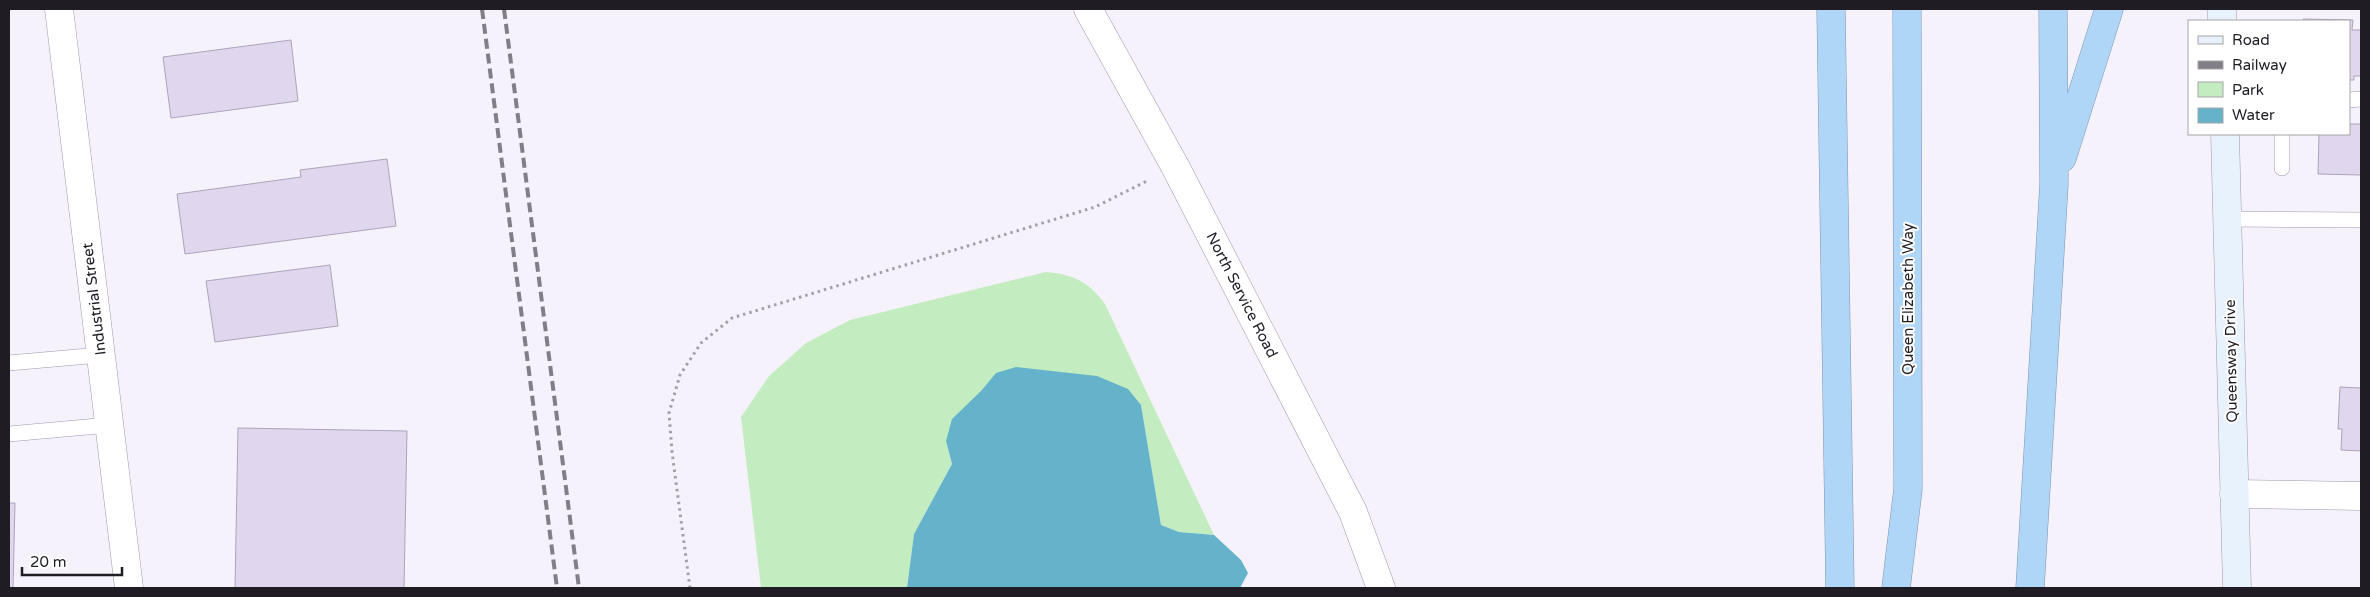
<svg xmlns="http://www.w3.org/2000/svg" width="2370" height="597" font-family="'Varela Round',sans-serif">
<rect width="100%" height="100%" fill="#f6f2fb"/>
<!-- green -->
<path fill="#c3edc0" d="M 1046,272 C 1073,274 1089,282 1105,304 L 1214,535 L 1179,532 L 1161,525 L 1141,405 L 996,373 L 946,441 L 952,464 L 914,534 L 907,588 L 761,588 L 741,417 L 769,376 L 806,343 L 850,320 Z"/>
<!-- water -->
<path fill="#64b3ca" d="M 1016,367 L 1097,376 L 1128,389 L 1141,405 L 1161,525 L 1179,532 L 1214,535 L 1241,560 L 1248,573 L 1240,588 L 907,588 L 914,534 L 952,464 L 946,441 L 952,419 L 981,391 L 996,373 Z"/>
<!-- building -->
<path fill="#e0d7ee" stroke="#aca3b9" d="M 2303,19 L 2353,20 L 2352,30 L 2361,30 L 2361,76 L 2354,76 L 2354,80 L 2349,80 L 2349,21 L 2303,21 Z
M 291,40 L 298,101 L 171,118 L 163,57 Z
M 2349,124 L 2361,124 L 2361,175 L 2318,174 L 2319,134 L 2349,134 Z
M 387,159 L 396,226 L 185,254 L 177,194 L 301,177 L 300,170 Z
M 330,265 L 338,326 L 215,342 L 206,281 Z
M 2340,387 L 2361,388 L 2361,451 L 2341,450 L 2342,429 L 2338,429 Z
M 238,428 L 407,431 L 404,588 L 235,588 Z
M 9,503 L 15,503 L 13,588 L 9,588 Z"/>
<g fill="none" stroke-linecap="round" stroke-linejoin="round">
<!-- service casing -->
<g stroke="#9f97ac" stroke-width="16">
<path id="service" d="M 2349,100 L 2361,99
M 2282,168 L 2282,134
M 2227,219 L 2361,220
M 9,363 L 100,355
M 9,434 L 109,425"/>
</g>
<!-- minor casing -->
<g stroke="#9f97ac" stroke-width="29">
<path id="minor" d="M 2234,494 L 2361,496"/>
</g>
<!-- tertiary casing -->
<g stroke="#9f97ac" stroke-width="29">
<path id="tertiary" d="M 59,9 L 129,588
M 1088,9 L 1176,168 L 1353,512 L 1381,588"/>
</g>
<!-- secondary casing -->
<g stroke="#9f97ac" stroke-width="29">
<path id="secondary" d="M 2222,9 L 2222,21
M 2225,134 L 2237,588"/>
</g>
<!-- motorway casing -->
<g stroke="#7d94ad" stroke-width="29">
<path id="motorway" d="M 1831,9 L 1840,588
M 2062,158 L 2109,9
M 1896,588 L 1908,489 L 1907,9
M 2030,588 L 2054,184 L 2053,9"/>
</g>
<!-- path -->
<path stroke="#a39fa8" stroke-width="3" stroke-dasharray="2.5 4" stroke-linecap="butt" d="M 690,588 L 672,452 L 669,413 L 680,375 L 701,343 L 732,318 L 1095,207 L 1147,181"/>
<!-- service -->
<use href="#service" stroke="#fff" stroke-width="15"/>
<!-- minor -->
<use href="#minor" stroke="#fff" stroke-width="28"/>
<!-- tertiary -->
<use href="#tertiary" stroke="#fff" stroke-width="28"/>
<!-- secondary -->
<use href="#secondary" stroke="#e7f2fd" stroke-width="28"/>
<!-- motorway -->
<use href="#motorway" stroke="#afd5f7" stroke-width="28"/>
<!-- rail -->
<path stroke="#827e87" stroke-width="4" stroke-dasharray="10 5" stroke-linecap="butt" d="M 482,9 L 557,588
M 504,9 L 579,588"/>
</g>
<g text-anchor="middle" dominant-baseline="central" stroke-width="4" stroke-linejoin="round" paint-order="stroke">
<!-- street labels -->
<g font-size="15" fill="#1f1c24" stroke="#fff">
<text transform="translate(1242 295) rotate(63)">North Service Road</text>
<text transform="translate(94 299) rotate(-97)">Industrial Street</text>
<text transform="translate(1908 299) rotate(-90)">Queen Elizabeth Way</text>
<text transform="translate(2231 361) rotate(-91)">Queensway Drive</text>
</g>
</g>
<!-- border -->
<rect width="2370" height="597" fill="none" stroke="#1f1c24" stroke-width="20"/>
<!-- legend -->
<rect x="2188" y="20" width="162" height="115" fill="#ffffff" stroke="#a5a4a7"/>
<rect x="2198" y="36" width="25" height="8" fill="#e7f2fd" stroke="#a5a4a7"/>
<text x="2232" y="45" font-size="15" fill="#1f1c24">Road</text>
<rect x="2198" y="61" width="25" height="8" fill="#827e87" stroke="#a5a4a7"/>
<text x="2232" y="70" font-size="15" fill="#1f1c24">Railway</text>
<rect x="2198" y="82" width="25" height="15" fill="#c3edc0" stroke="#a5a4a7"/>
<text x="2232" y="95" font-size="15" fill="#1f1c24">Park</text>
<rect x="2198" y="108" width="25" height="15" fill="#64b3ca" stroke="#a5a4a7"/>
<text x="2232" y="120" font-size="15" fill="#1f1c24">Water</text>
<!-- scale -->
<path d="M22 567v8h100v-8" fill="none" stroke="#1f1c24" stroke-width="2.5"/>
<text x="30" y="567" font-size="15" fill="#1f1c24" stroke="#ffffff" stroke-width="4" paint-order="stroke">20 m</text>
</svg>
